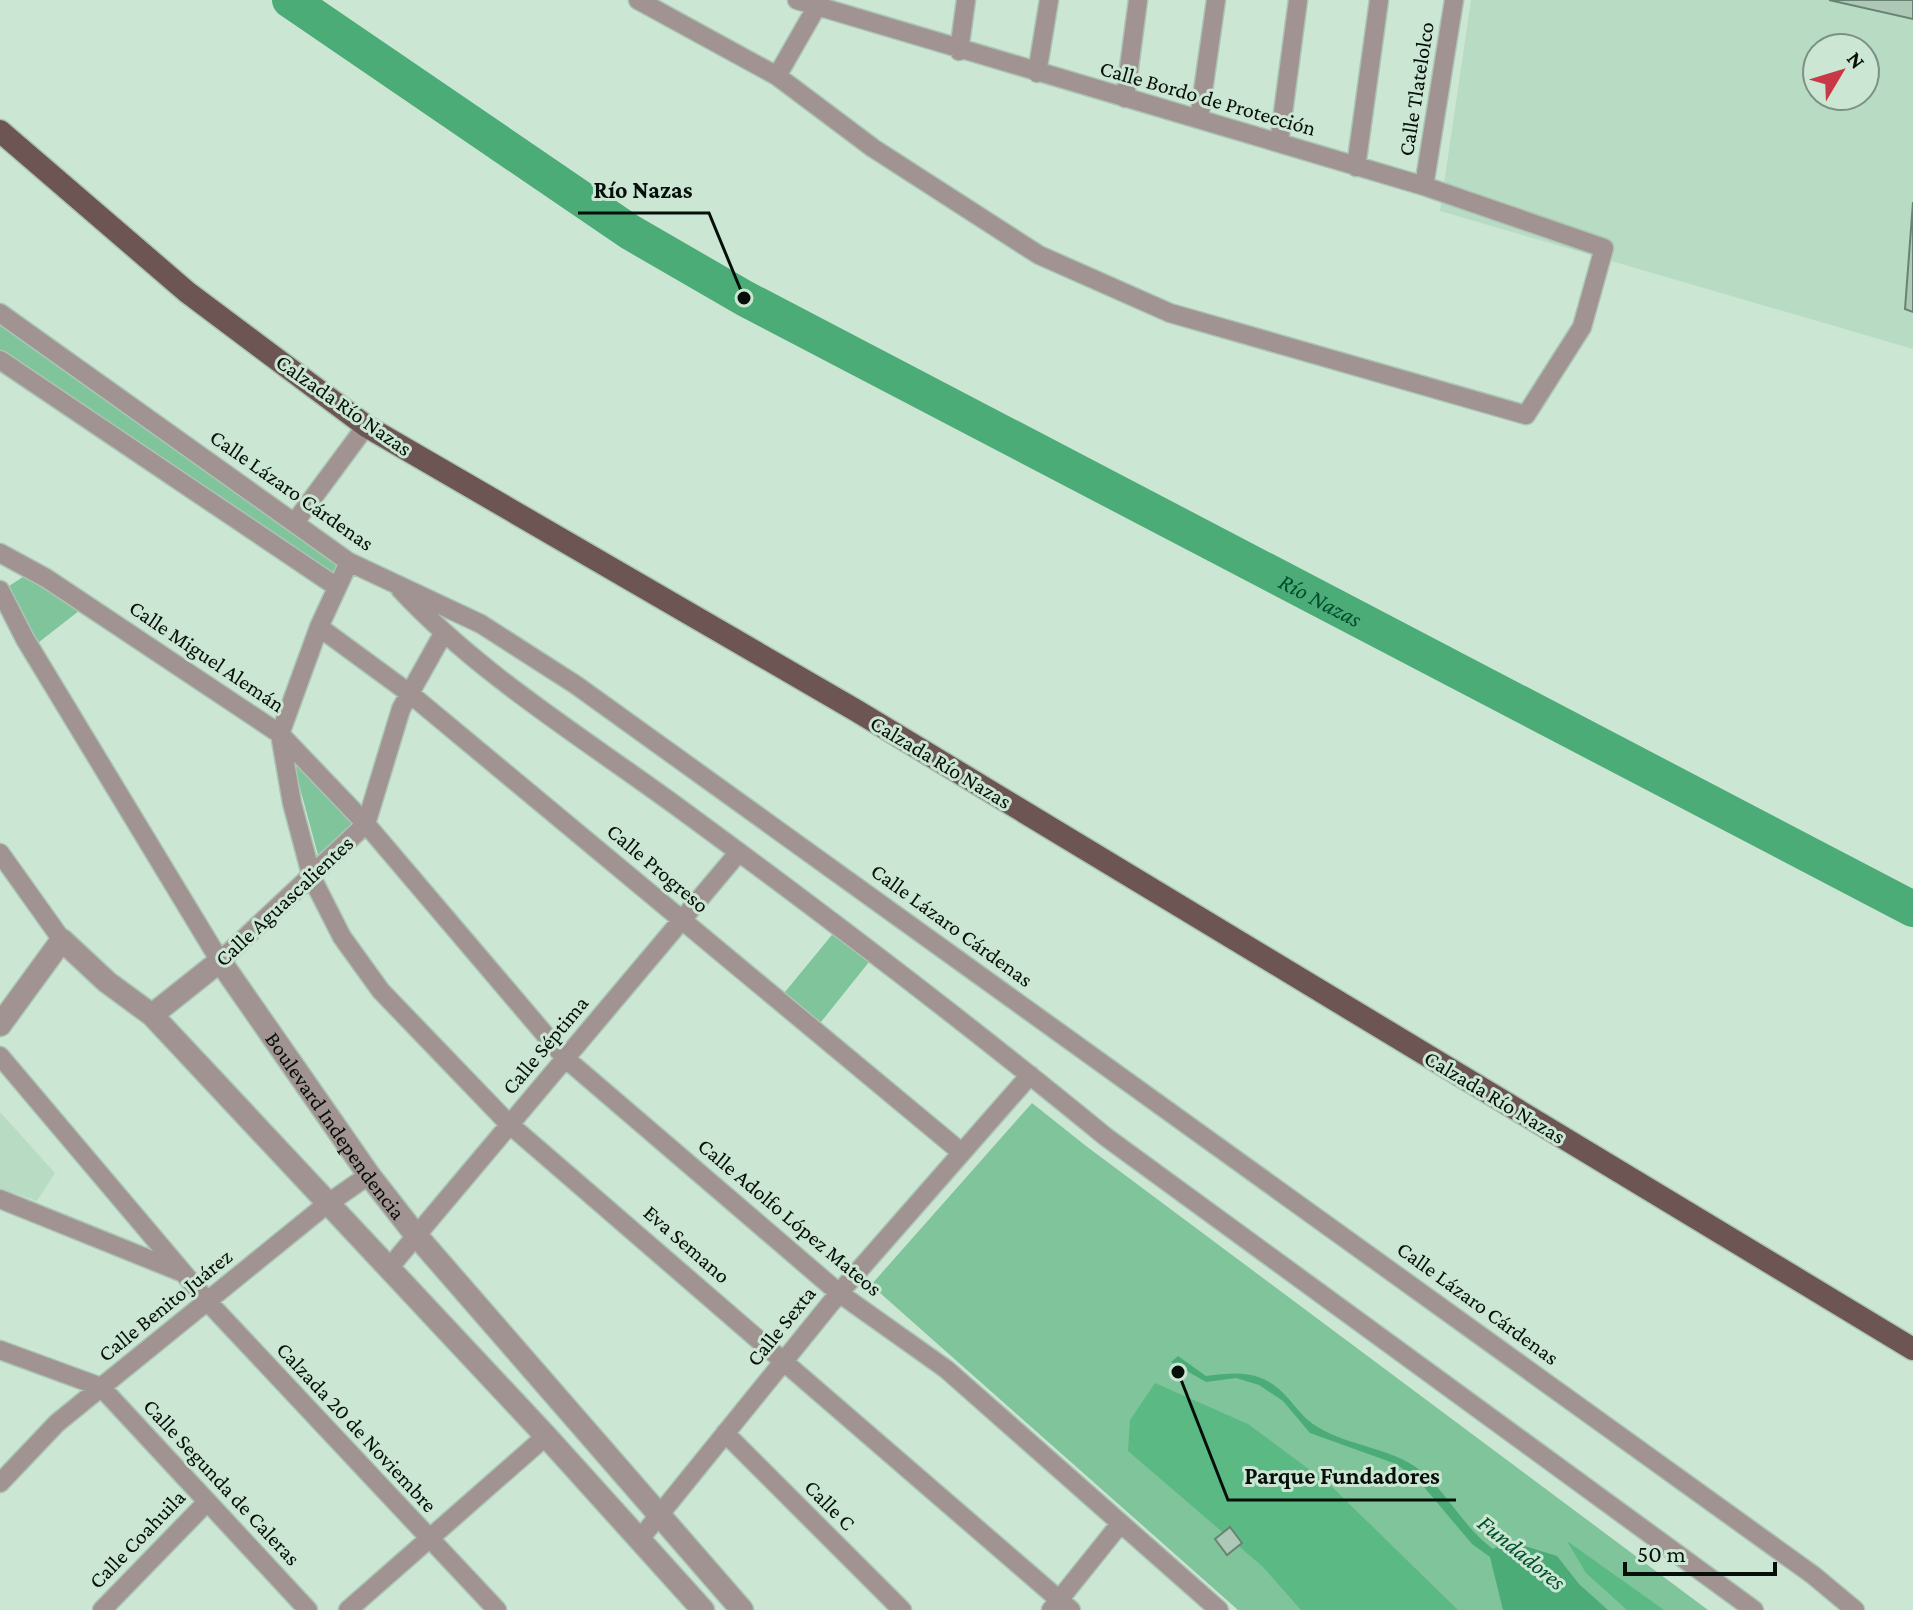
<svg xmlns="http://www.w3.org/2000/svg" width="1913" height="1610" font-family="'Crimson Pro',serif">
<rect width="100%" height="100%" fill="#cbe7d4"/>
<!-- built -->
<path fill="#b8dbc4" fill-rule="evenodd" d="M 1471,0 L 1913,0 L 1913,349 L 1440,211 ZM 1817,48 L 1865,48 L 1865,96 L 1817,96 Z
M 0,1112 L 55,1173 L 37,1201 L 0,1188 Z"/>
<!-- green -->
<path fill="#80c49b" d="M 0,315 L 342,559 L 331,581 L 0,359 Z
M 29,573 L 84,607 L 34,646 L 6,588 Z
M 290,751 L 356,821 L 318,855 Z
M 836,930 L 873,957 L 817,1027 L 780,998 Z
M 1032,1103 L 1086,1146 L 1708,1610 L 1238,1610 L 871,1285 Z"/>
<!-- forest -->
<path fill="#5bba84" d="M 1155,1383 L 1248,1424 L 1330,1485 L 1458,1610 L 1301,1610 L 1263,1567 L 1128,1451 L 1130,1420 Z
M 1567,1541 L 1664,1610 L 1627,1610 L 1586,1573 Z"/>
<!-- water -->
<path fill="#4cac78" d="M 1178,1356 L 1206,1376 C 1225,1374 1243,1371 1261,1378 C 1288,1389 1295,1413 1316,1426 C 1350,1448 1397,1447 1427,1476 C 1451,1500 1466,1529 1493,1549 L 1509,1541 L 1557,1556 L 1579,1584 L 1608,1610 L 1503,1610 L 1490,1557 L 1472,1544 L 1418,1480 L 1396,1464 L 1310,1433 L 1283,1401 L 1259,1385 L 1236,1378 L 1206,1382 L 1171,1362 Z"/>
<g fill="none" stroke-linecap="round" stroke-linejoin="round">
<!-- river -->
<path stroke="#4cac78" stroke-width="36" id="s1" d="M 290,0 L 630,232 L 744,298 L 1913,909"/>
</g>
<!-- building -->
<path fill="#adc8b6" stroke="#698372" stroke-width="2" d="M 1829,0 L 1913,0 L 1913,19 Z
M 1913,202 L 1913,312 L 1905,309 Z
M 1230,1527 L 1242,1543 L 1227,1555 L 1215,1539 Z"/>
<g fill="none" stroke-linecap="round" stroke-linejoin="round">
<!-- minor casing -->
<g stroke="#abc4b4" stroke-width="21">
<path id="minor" d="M 638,0 L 777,76 L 873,148 L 1039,255 L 1170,313 L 1526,415 L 1582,327 L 1604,248 L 1424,186 L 797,0
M 959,51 L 966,0
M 1037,73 L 1049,0
M 777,76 L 816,8
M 1125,98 L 1138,0
M 1199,119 L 1216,0
M 1279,143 L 1298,0
M 1356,167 L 1379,0
M 1424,186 L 1454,0
M 0,313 L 349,562 L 481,624 L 576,685 L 1813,1575 L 1855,1610
M 0,360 L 337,587
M 295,522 L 366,426
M 0,553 L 46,578 L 280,734 L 366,824 L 565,1058 L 839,1293 L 946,1369 L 1219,1610
M 349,562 L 319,627 L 280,734 L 292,803 L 312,878 L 342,937 L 381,991 L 509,1124 L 1071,1610
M 400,589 C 479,674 582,737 675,805 C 821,912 966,1022 1106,1137 L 1754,1610
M 0,590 L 25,639 L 220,961 L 366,824 L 401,709 L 443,634
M 319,627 L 409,693 L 961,1152
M 0,853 L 62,940
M 0,1056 L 208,1302 L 497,1610
M 0,1199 L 181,1272
M 389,1268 L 739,852
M 0,1350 L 101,1387 L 308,1610
M 725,1433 L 902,1610
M 0,1483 L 57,1423 L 327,1204 L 369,1175
M 639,1540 L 839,1293 L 1030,1075
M 102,1610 L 207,1502
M 348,1610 L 546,1436
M 1051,1610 L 1120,1524"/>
</g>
<!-- tertiary casing -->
<g stroke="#abc4b4" stroke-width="25">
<g id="tertiary">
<path id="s2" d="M 152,1015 L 220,961 L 369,1175 L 415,1234 L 742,1610"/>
<path d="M 0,1025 L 62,940 L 107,982 L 152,1015 L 546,1436 L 703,1610"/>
</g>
</g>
<!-- primary casing -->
<g stroke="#abc4b4" stroke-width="25">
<path id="primary" d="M 0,131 L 187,292 L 366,426 L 857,711 L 1913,1349"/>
</g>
<!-- minor -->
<use href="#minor" stroke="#a19392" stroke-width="18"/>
<!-- tertiary -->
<use href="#tertiary" stroke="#a19392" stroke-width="22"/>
<!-- primary -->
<use href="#primary" stroke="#6d5554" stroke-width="22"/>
</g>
<g text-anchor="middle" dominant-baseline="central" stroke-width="6" stroke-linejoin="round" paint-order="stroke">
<!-- street labels -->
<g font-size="22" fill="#060f0a" stroke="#cbe7d4">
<text transform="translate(1416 89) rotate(-81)">Calle Tlatelolco</text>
<text transform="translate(1208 98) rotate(16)">Calle Bordo de Protección</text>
<text transform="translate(344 405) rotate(35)">Calzada Río Nazas</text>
<text transform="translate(292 490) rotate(35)">Calle Lázaro Cárdenas</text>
<text transform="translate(207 656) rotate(34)">Calle Miguel Alemán</text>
<text transform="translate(941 762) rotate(31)">Calzada Río Nazas</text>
<text transform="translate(658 868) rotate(40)">Calle Progreso</text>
<text transform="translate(284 901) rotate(-43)">Calle Aguascalientes</text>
<text transform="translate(952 925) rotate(36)">Calle Lázaro Cárdenas</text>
<text transform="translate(545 1045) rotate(-50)">Calle Séptima</text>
<text transform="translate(1495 1097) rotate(31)">Calzada Río Nazas</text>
<text stroke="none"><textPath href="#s2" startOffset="288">Boulevard Independencia</textPath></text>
<text transform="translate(790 1217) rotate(40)">Calle Adolfo López Mateos</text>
<text transform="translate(687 1244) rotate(41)">Eva Semano</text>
<text transform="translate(1478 1303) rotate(36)">Calle Lázaro Cárdenas</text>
<text transform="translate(165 1305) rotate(-39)">Calle Benito Juárez</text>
<text transform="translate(781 1326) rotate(-51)">Calle Sexta</text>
<text transform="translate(357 1427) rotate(47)">Calzada 20 de Noviembre</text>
<text transform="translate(222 1482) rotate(47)">Calle Segunda de Caleras</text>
<text transform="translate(830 1505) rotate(45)">Calle C</text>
<text transform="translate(137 1539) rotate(-46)">Calle Coahuila</text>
</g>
<!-- water labels -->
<g font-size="24" font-style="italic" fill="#004e2c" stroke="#cbe7d4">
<text stroke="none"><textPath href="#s1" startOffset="1194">Río Nazas</textPath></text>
<text transform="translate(1522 1552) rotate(39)">Fundadores</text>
</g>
</g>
<!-- callouts -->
<path fill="none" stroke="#060f0a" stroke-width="3" d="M744 298L709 213H578M1178 1372L1228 1500H1456"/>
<g fill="#060f0a" stroke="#cbe7d4" stroke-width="3">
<circle cx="744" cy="298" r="8"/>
<circle cx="1178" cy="1372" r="8"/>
</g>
<g font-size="24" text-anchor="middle" font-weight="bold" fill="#060f0a" stroke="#cbe7d4" stroke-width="6" stroke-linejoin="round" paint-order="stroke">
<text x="643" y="198">Río Nazas</text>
<text x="1342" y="1484">Parque Fundadores</text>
</g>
<!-- north arrow -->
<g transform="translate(1841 72) rotate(52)"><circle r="38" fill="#cbe7d4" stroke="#7c9183" stroke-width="2"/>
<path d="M0-6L14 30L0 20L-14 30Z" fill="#c83847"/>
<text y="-12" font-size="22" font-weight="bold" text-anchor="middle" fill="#060f0a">N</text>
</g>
<!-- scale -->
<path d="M1625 1562v12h150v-12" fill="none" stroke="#060f0a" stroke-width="4"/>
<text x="1637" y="1562" font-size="24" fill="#060f0a" stroke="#cbe7d4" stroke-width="6" paint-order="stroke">50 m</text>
</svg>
